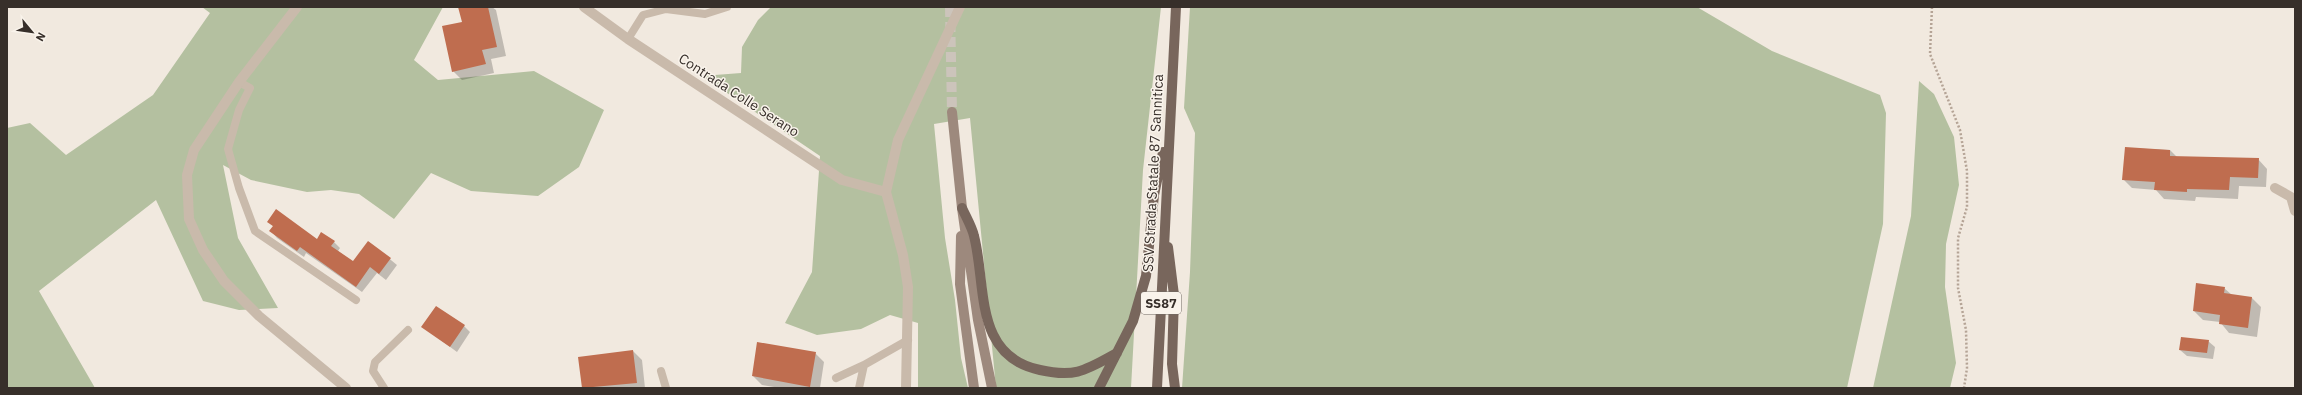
<svg xmlns="http://www.w3.org/2000/svg" width="2302" height="395" font-family="'IBM Plex Sans',sans-serif">
<rect width="100%" height="100%" fill="#f1e9df"/>
<!-- green -->
<path fill="#b4c0a0" d="M 202,7 L 443,7 L 414,60 L 438,80 L 534,71 L 604,110 L 579,167 L 538,196 L 471,191 L 431,173 L 394,219 L 359,194 L 331,190 L 307,192 L 251,180 L 223,165 L 238,238 L 278,308 L 239,310 L 203,301 L 156,200 L 39,291 L 95,388 L 7,388 L 7,128 L 30,123 L 66,155 L 153,95 L 210,13 Z
M 771,7 L 1161,7 L 1143,170 L 1131,388 L 996,388 L 970,118 L 934,124 L 945,238 L 955,300 L 961,358 L 968,388 L 918,388 L 918,323 L 890,315 L 861,329 L 817,335 L 785,323 L 812,272 L 820,156 L 702,76 L 741,73 L 742,47 L 758,20 Z
M 1190,7 L 1697,7 L 1772,51 L 1880,95 L 1886,113 L 1883,224 L 1847,388 L 1182,388 L 1190,272 L 1195,133 L 1184,108 Z
M 1919,81 L 1934,94 L 1954,137 L 1959,185 L 1946,244 L 1945,287 L 1956,363 L 1950,388 L 1873,388 L 1911,216 Z"/>
<!-- shadow -->
<path fill="#0003" d="M 461,7 L 492,7 L 496,10 L 506,56 L 491,59 L 494,73 L 462,80 L 453,71 L 463,23 Z
M 2126,148 L 2170,150 L 2177,157 L 2258,159 L 2267,169 L 2266,187 L 2239,186 L 2238,199 L 2196,197 L 2195,201 L 2164,199 L 2156,190 L 2132,188 L 2123,179 Z
M 268,222 L 317,240 L 334,242 L 340,248 L 338,251 L 354,263 L 369,242 L 397,265 L 386,280 L 377,273 L 362,292 L 306,253 L 304,257 L 277,238 L 271,231 L 274,227 Z
M 2224,288 L 2232,295 L 2252,298 L 2261,307 L 2257,337 L 2229,333 L 2220,322 L 2203,320 L 2194,311 Z
M 464,326 L 470,332 L 457,352 L 423,327 Z
M 2208,341 L 2215,347 L 2213,359 L 2187,356 L 2180,350 Z
M 633,351 L 642,360 L 645,388 L 583,388 L 579,358 Z
M 815,353 L 824,362 L 820,388 L 780,388 L 762,385 L 753,376 Z"/>
<!-- building -->
<path fill="#bf6d4f" d="M 458,7 L 488,7 L 497,47 L 482,50 L 486,64 L 452,72 L 442,26 L 462,22 Z
M 2125,147 L 2170,150 L 2170,156 L 2259,158 L 2258,178 L 2230,177 L 2229,190 L 2187,189 L 2187,192 L 2154,190 L 2155,182 L 2122,180 Z
M 276,209 L 317,239 L 321,232 L 335,241 L 331,246 L 353,261 L 368,241 L 391,258 L 379,274 L 370,267 L 356,287 L 300,247 L 297,251 L 269,231 L 273,226 L 267,222 Z
M 2196,283 L 2225,287 L 2224,293 L 2252,297 L 2248,328 L 2219,324 L 2220,315 L 2193,311 Z
M 436,306 L 465,325 L 450,347 L 421,327 Z
M 2181,337 L 2209,340 L 2207,353 L 2179,350 Z
M 757,342 L 816,352 L 810,387 L 752,376 Z
M 633,350 L 637,383 L 582,388 L 578,357 Z"/>
<g fill="none" stroke-linecap="round" stroke-linejoin="round">
<!-- secondary-tunnel -->
<path stroke="#ccc4bb" stroke-width="10" stroke-dasharray="10 5" stroke-linecap="butt" d="M 950,7 L 952,112"/>
<!-- path -->
<path stroke="#b5a496" stroke-width="2.5" stroke-dasharray="2 2" stroke-linecap="butt" d="M 1932,7 L 1930,54 L 1960,130 L 1967,171 L 1967,207 L 1958,238 L 1958,288 L 1966,330 L 1967,368 L 1964,388"/>
<!-- service -->
<path stroke="#c9baab" stroke-width="8" d="M 628,39 L 643,15 L 666,9 L 705,14 L 727,7
M 239,82 L 250,88 L 239,110 L 228,149 L 239,188 L 255,231 L 356,300
M 661,371 L 666,388
M 836,378 L 864,365 L 908,340
M 384,388 L 373,371 L 375,362 L 408,330
M 859,388 L 864,365"/>
<!-- minor -->
<path stroke="#c9baab" stroke-width="10" d="M 584,7 L 628,39 L 842,180 L 886,192
M 2275,188 L 2291,197 L 2295,211
M 906,388 L 908,287 L 903,255 L 886,192 L 898,140 L 960,7"/>
<!-- tertiary -->
<path stroke="#c9baab" stroke-width="10" d="M 297,7 L 239,82 L 194,150 L 187,175 L 189,219 L 203,250 L 224,281 L 259,316 L 346,388"/>
<!-- secondary -->
<path stroke="#9d897d" stroke-width="10" d="M 952,112 L 962,208 L 978,320 L 992,388
M 961,236 L 960,284 L 974,388"/>
<!-- primary -->
<path stroke="#78665c" stroke-width="10" d="M 962,208 C 966,217 972,227 974,236 C 987,286 973,356 1040,370 C 1076,378 1086,370 1117,353
M 1168,247 L 1174,295 L 1172,364 L 1175,388
M 1099,388 L 1133,321 L 1146,276 L 1154,195 L 1163,152
M 1157,388 L 1176,7"/>
</g>
<g text-anchor="middle" dominant-baseline="central" stroke-width="3" stroke-linejoin="round" paint-order="stroke">
<!-- shield labels -->
<rect fill="#f9f3eb" stroke="#716a64" stroke-width="1" x="1141" y="292" width="40" height="22" rx="3"/>
<g font-size="13" font-weight="bold" fill="#372f2a">
<text x="1161" y="303">SS87</text>
</g>
<!-- street labels -->
<g font-size="14" fill="#372f2a" stroke="#f9f3eb">
<text transform="translate(739 95) rotate(33)">Contrada Colle Serano</text>
<text transform="translate(1153 173) rotate(-87)">SSV Strada Statale 87 Sannitica</text>
</g>
</g>
<!-- border -->
<rect width="2302" height="395" fill="none" stroke="#372f2a" stroke-width="16"/>
<!-- north arrow -->
<g transform="translate(32 32) rotate(119)" stroke="#f9f3eb" stroke-width="3" paint-order="stroke">
<path d="M0-3L7 15L0 10L-7 15Z" fill="#372f2a"/>
<text y="-6" font-size="11" font-weight="bold" text-anchor="middle" fill="#372f2a">N</text>
</g>
</svg>
